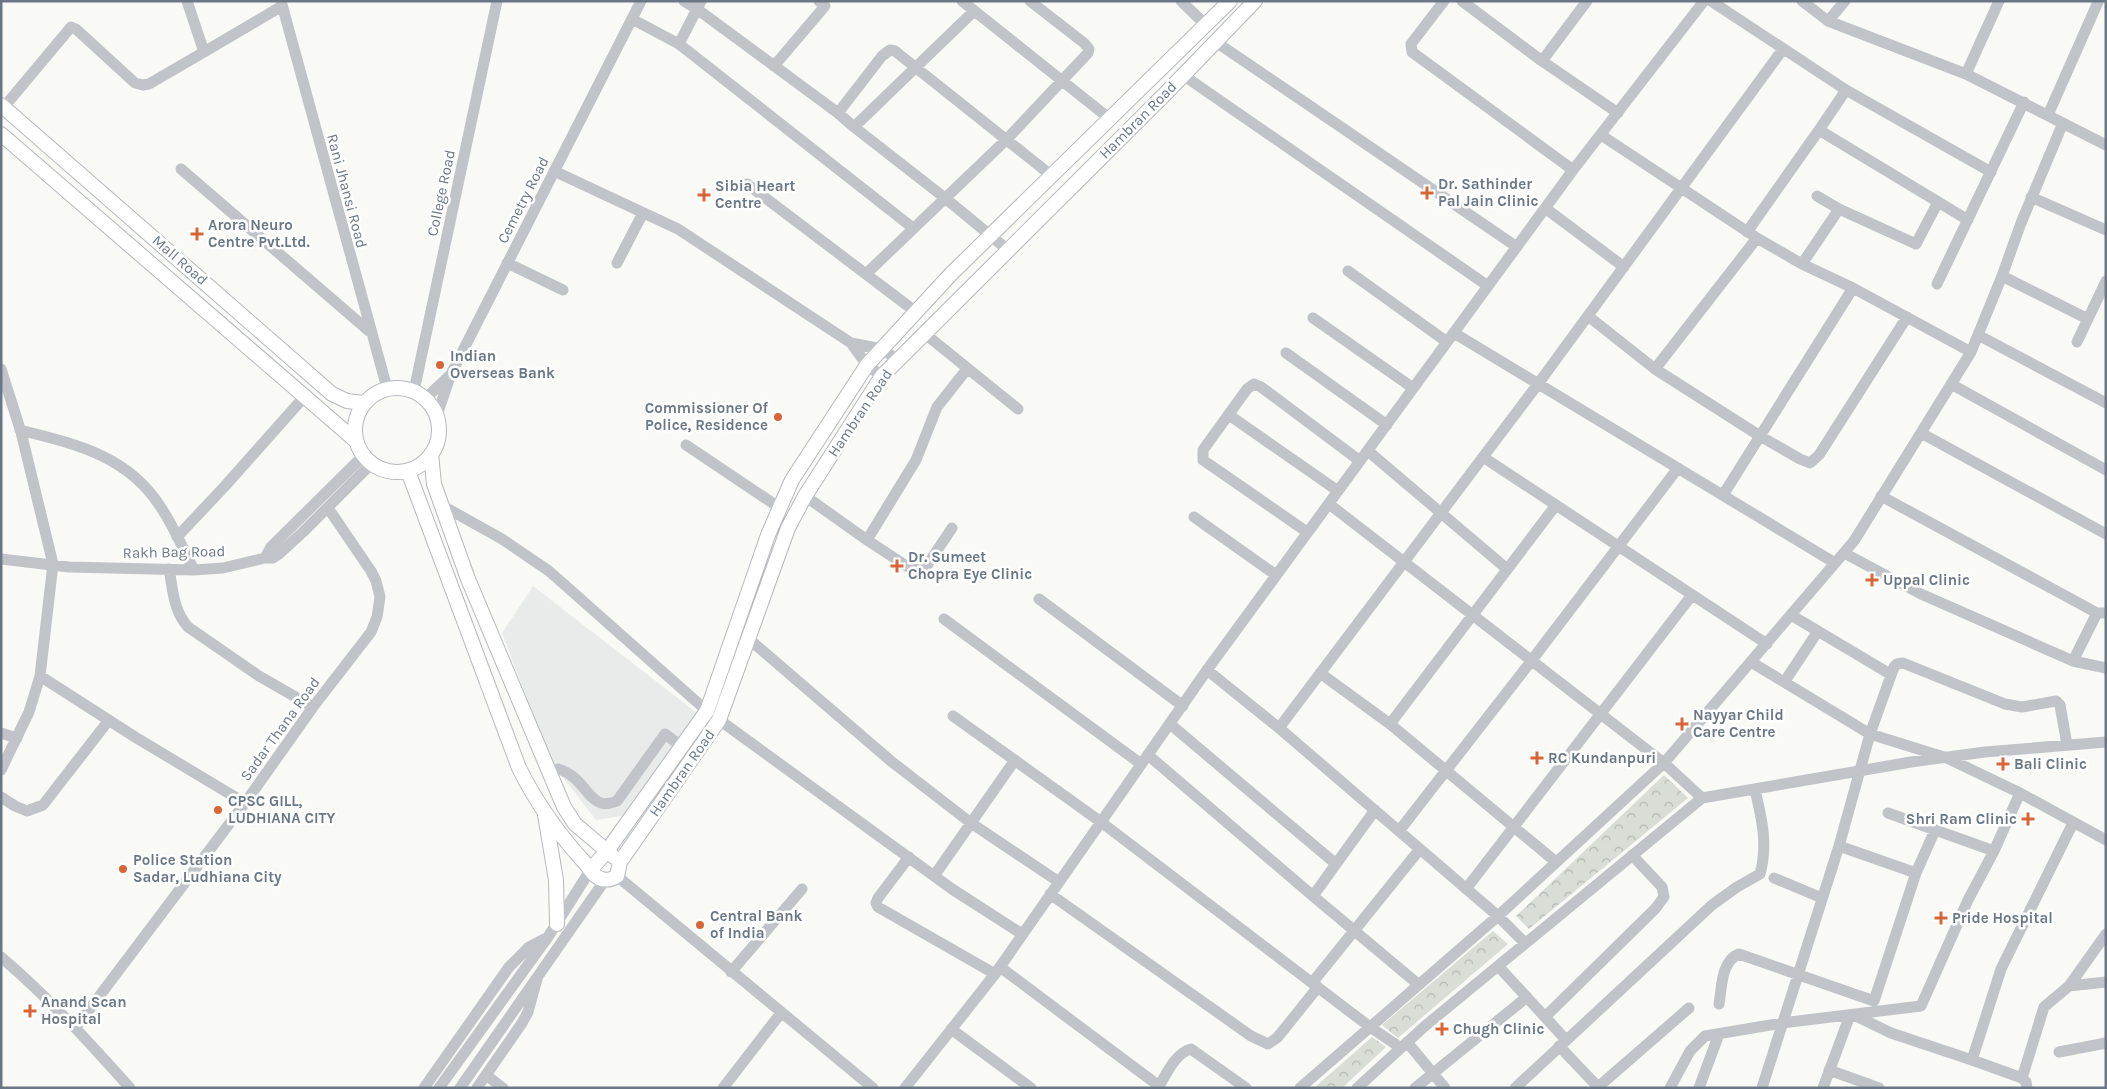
<svg xmlns="http://www.w3.org/2000/svg" width="2107" height="1089" font-family="Karla,sans-serif">
<defs>
<pattern id="park-crowns" width="20" height="18" patternUnits="userSpaceOnUse" patternTransform="scale(1.25)"><rect width="20" height="18" fill="#d8ddd6"/><path d="M2 6a3 3 0 1 1 6 0M12 15a3 3 0 1 1 6 0" fill="none" stroke="#b3b8b3"/></pattern>
</defs>
<rect width="100%" height="100%" fill="#f9f9f6"/>
<!-- built -->
<path fill="#e9ebea" d="M 533,586 L 697,713 L 627,815 L 596,820 L 551,762 L 502,633 Z"/>
<!-- park -->
<path fill="url(#park-crowns)" d="M 1664,775 L 1688,798 L 1529,929 L 1516,916 Z
M 1493,931 L 1508,944 L 1398,1038 L 1382,1025 Z
M 1372,1037 L 1386,1047 L 1342,1088 L 1314,1088 Z"/>
<g fill="none" stroke-linecap="round" stroke-linejoin="round">
<!-- major casing -->
<g stroke="#b4b8bd" stroke-width="16">
<path id="major" d="M 1,105 L 332,394 L 347,401 L 363,403
M 1,134 L 355,440
M355 430a42 42 0 1 1 84 0a42 42 0 1 1-84 0Z
M 431,454 L 434,484 L 468,579 L 564,807 L 575,824 L 614,857
M 408,471 L 519,768 C 536,802 560,836 586,864 C 590,869 593,875 599,878 C 606,881 611,880 617,876 L 620,862 L 719,720 L 788,528 L 805,496 L 882,376 L 1167,92 L 1255,1
M 545,815 L 556,880 L 557,924
M 591,869 L 607,851 L 707,711 L 768,535 L 792,480 L 867,365 L 951,274 L 1230,1"/>
</g>
<!-- minor -->
<path stroke="#c0c4c8" stroke-width="11" d="M 187,1 L 204,52 L 282,6
M 281,1 L 387,388
M 684,1 L 697,9 L 679,44 L 913,228
M 701,1 L 697,9 L 838,113 L 882,56 L 890,50 L 895,51 L 1052,176
M 962,1 L 1110,119
M 1181,1 L 1206,25
M 1444,1 L 1411,44 L 1412,52 L 1573,170
M 1462,1 L 1542,61 L 1587,1
M 1711,1 L 1846,90 L 1991,172
M 1802,1 L 1828,21 L 1966,74 L 2106,145
M 632,19 L 679,44
M 1828,21 L 1845,1
M 1216,42 L 1517,247
M 1542,61 L 1618,113
M 774,66 L 825,6 L 819,1
M 1966,74 L 1999,1
M 1183,75 L 1488,286
M 4,107 L 71,27 L 76,29 L 135,83 L 143,85 L 149,84 L 204,52
M 838,113 L 854,127 L 974,11
M 2048,115 L 2098,2
M 854,127 L 945,198 L 1008,250
M 1819,130 L 1846,90
M 1601,135 L 1757,238 L 1802,264 L 1853,288
M 181,169 L 369,331
M 554,171 L 678,229 L 851,343 L 867,365 L 882,376
M 747,184 L 916,312
M 1817,196 L 1839,209 L 1916,244 L 1938,202
M 2031,197 L 2106,230
M 1545,208 L 1624,267
M 1747,232 L 1819,130 L 1968,220
M 507,263 L 563,290
M 617,263 L 643,213
M 1802,264 L 1839,209
M 1348,271 L 1447,342
M 866,274 L 1006,140 L 1088,53 L 1089,49 L 1084,43 L 1030,1
M 2002,276 L 2088,319
M 1937,284 L 2024,102
M 1588,316 L 1655,369 L 1760,436 L 1800,459 L 1810,463 L 1819,455 L 1907,317
M 1313,318 L 1413,388
M 924,333 L 1018,409
M 1454,333 L 1835,563
M 1978,335 L 2106,403
M 2077,342 L 2106,281
M 851,343 L 882,349 L 898,360
M 1286,353 L 1387,425
M 1,369 L 21,432 L 53,564 L 40,676 L 29,712 L 1,770
M 1655,369 L 1757,238
M 1951,384 L 2106,470
M 414,391 L 497,1
M 426,398 L 448,377
M 437,415 L 451,374 L 641,1
M 1229,415 L 1338,491
M 20,430 C 75,444 127,455 160,506 C 173,525 183,549 194,570
M 1921,433 L 2106,534
M 686,445 L 780,508
M 1368,451 L 1507,569
M 1483,457 L 1767,644
M 1723,495 L 1853,288 L 1971,352
M 805,496 L 867,540 L 908,567 L 918,570 L 926,567 L 952,528
M 1881,496 L 2097,613 L 2106,613
M 1329,504 L 1664,763 L 1702,798
M 441,505 L 502,539 L 549,571 L 707,711 L 952,889 L 1022,934
M 1194,517 L 1276,575
M 1307,532 L 1203,460 L 1203,450 L 1247,389 L 1254,384 L 1261,387 L 1360,461
M 177,537 L 225,486 L 305,396
M 867,540 L 916,460 L 937,407 L 967,369
M 1844,553 L 1921,594 L 2073,661 L 2106,668
M 265,558 L 271,547 L 363,456
M 1,559 L 69,567 L 194,570 L 223,568 L 265,558 L 273,558 L 279,554 L 303,532 L 371,464
M 169,569 C 173,590 173,610 188,627 L 259,676 L 313,707
M 1039,599 L 1183,706
M 1791,615 L 1890,674
M 944,619 L 1141,764
M 749,639 L 892,762 L 971,823 L 1059,882
M 2073,661 L 2097,613
M 1751,662 L 1870,734 L 1947,758 L 2020,793 L 2106,840
M 1207,670 L 1279,728 L 1498,916 L 1525,943
M 1320,673 L 1390,724 L 1556,862
M 40,676 L 135,737 L 245,803
M 1785,681 L 1818,631
M 953,716 L 1101,822 L 1370,1027 L 1401,1048
M 1170,724 L 1336,864 L 1313,896 L 1419,985
M 1390,724 L 1556,505
M 1279,728 L 1538,384 L 1783,49
M 1,733 L 17,738
M 1148,755 L 1313,896
M 549,773 L 558,769 C 582,776 587,799 601,803 C 606,805 612,803 617,801 L 665,734 L 681,746
M 1,797 L 15,806 L 27,811 L 43,805 L 109,720
M 1888,813 L 1994,851
M 1399,831 L 1532,660 L 1678,468
M 1839,846 L 1916,873
M 909,857 L 878,898 L 876,903 L 878,907 L 995,974
M 1336,864 L 1375,810
M 617,876 L 873,1088
M 934,876 L 1015,760
M 1774,878 L 1822,898
M 1466,889 L 1692,595
M 1050,894 L 1251,1036 L 1268,1044 L 1277,1038 L 1318,987
M 2106,934 L 2069,986 L 2106,982
M 1,957 C 48,997 89,1042 130,1088
M 1498,966 L 1545,1017 L 1655,909 L 1664,897 L 1662,887 L 1632,855
M 1000,967 L 1159,1086
M 731,972 L 802,889
M 1312,983 L 1420,849
M 1719,1004 C 1722,987 1721,961 1739,954 L 1874,1001 L 1916,873 L 1935,830
M 1854,1015 L 1891,1033 L 1972,1060
M 1545,1017 L 1566,1040
M 76,1027 L 245,803 L 313,707 L 371,632 L 377,617 L 380,597 L 376,581 L 371,571 L 328,508
M 951,1029 L 1031,1088
M 1407,1042 L 1445,1088
M 1559,1046 L 1599,1088
M 2059,1052 L 2106,1043
M 1829,1070 L 1879,1088
M 486,1075 L 503,1088
M 2022,1078 L 2044,1007 L 2069,986
M 424,1088 L 509,967 L 529,947 L 544,939
M 439,1088 L 548,937 L 591,869
M 460,1088 L 605,880
M 477,1088 L 522,1023 L 528,1012 L 537,979
M 723,1088 L 781,1013
M 905,1088 L 995,974 L 1207,670 L 1488,286 L 1573,170 L 1704,1
M 1158,1088 C 1166,1075 1175,1053 1191,1049 L 1246,1088
M 1300,1088 L 1498,916 L 1664,763 L 1854,541 L 1971,352 L 2002,276 L 2021,223 L 2063,123
M 1357,1088 L 1425,1026 L 1702,798 L 1911,762 L 1985,752 L 2106,742
M 1415,1088 L 1527,997
M 1515,1088 L 1712,905 L 1737,887 L 1760,874 C 1768,845 1762,819 1755,790
M 1597,1088 L 1689,1008
M 1670,1088 L 1690,1051 L 1705,1036 L 1782,1023 L 1921,1006 L 1968,900 L 1994,851 L 2020,793
M 1699,1088 L 1719,1034
M 1762,1088 L 1839,846 L 1870,734 L 1894,667 L 1897,664 L 1903,663 L 2005,704 L 2022,707 L 2056,701 L 2060,705 L 2067,745
M 1823,1088 L 1850,1015
M 2027,1088 L 2026,1082 L 2022,1078 L 1972,1060 L 2001,969 L 2073,823"/>
<!-- major -->
<use href="#major" stroke="#fff" stroke-width="14"/>
</g>
<!-- markers -->
<g fill="#d96536" stroke="#fff" stroke-width="2">
<path d="M1424.5 185.5h5v5h5v5h-5v5h-5v-5h-5v-5h5z"/>
<path d="M701.5 187.5h5v5h5v5h-5v5h-5v-5h-5v-5h5z"/>
<path d="M194.5 226.5h5v5h5v5h-5v5h-5v-5h-5v-5h5z"/>
<circle cx="440" cy="365" r="5"/>
<circle cx="778" cy="417" r="5"/>
<path d="M894.5 558.5h5v5h5v5h-5v5h-5v-5h-5v-5h5z"/>
<path d="M1869.5 572.5h5v5h5v5h-5v5h-5v-5h-5v-5h5z"/>
<path d="M1679.5 716.5h5v5h5v5h-5v5h-5v-5h-5v-5h5z"/>
<path d="M1534.5 750.5h5v5h5v5h-5v5h-5v-5h-5v-5h5z"/>
<path d="M2000.5 756.5h5v5h5v5h-5v5h-5v-5h-5v-5h5z"/>
<circle cx="218" cy="810" r="5"/>
<path d="M2025.5 811.5h5v5h5v5h-5v5h-5v-5h-5v-5h5z"/>
<circle cx="123" cy="869" r="5"/>
<path d="M1938.5 910.5h5v5h5v5h-5v5h-5v-5h-5v-5h5z"/>
<circle cx="700" cy="925" r="5"/>
<path d="M27.5 1003.5h5v5h5v5h-5v5h-5v-5h-5v-5h5z"/>
<path d="M1439.5 1021.5h5v5h5v5h-5v5h-5v-5h-5v-5h5z"/>
</g>
<g text-anchor="middle" dominant-baseline="central" stroke-width="5" stroke-linejoin="round" paint-order="stroke">
<!-- street labels -->
<g font-size="15" fill="#6a7886" stroke="#fff">
<text transform="translate(1138 120) rotate(-45)">Hambran Road</text>
<text transform="translate(347 191) rotate(75)">Rani Jhansi Road</text>
<text transform="translate(441 193) rotate(-78)">College Road</text>
<text transform="translate(523 200) rotate(-63)">Cemetry Road</text>
<text transform="translate(180 260) rotate(41)">Mall Road</text>
<text transform="translate(860 413) rotate(-56)">Hambran Road</text>
<text transform="translate(174 552) rotate(-1)">Rakh Bag Road</text>
<text transform="translate(280 729) rotate(-54)">Sadar Thana Road</text>
<text transform="translate(682 773) rotate(-55)">Hambran Road</text>
</g>
<!-- poi labels -->
<g font-size="15" font-weight="bold" fill="#6a7886" stroke="#fff" text-anchor="start">
<text x="1438" y="184">Dr. Sathinder<tspan x="1438" dy="17">Pal Jain Clinic</tspan></text>
<text x="715" y="186">Sibia Heart<tspan x="715" dy="17">Centre</tspan></text>
<text x="208" y="225">Arora Neuro<tspan x="208" dy="17">Centre Pvt.Ltd.</tspan></text>
<text x="450" y="356">Indian<tspan x="450" dy="17">Overseas Bank</tspan></text>
<text x="768" y="408" text-anchor="end">Commissioner Of<tspan x="768" dy="17">Police, Residence</tspan></text>
<text x="908" y="557">Dr. Sumeet<tspan x="908" dy="17">Chopra Eye Clinic</tspan></text>
<text x="1883" y="580">Uppal Clinic</text>
<text x="1693" y="715">Nayyar Child<tspan x="1693" dy="17">Care Centre</tspan></text>
<text x="1548" y="758">RC Kundanpuri</text>
<text x="2014" y="764">Bali Clinic</text>
<text x="228" y="801">CPSC GILL,<tspan x="228" dy="17">LUDHIANA CITY</tspan></text>
<text x="2017" y="819" text-anchor="end">Shri Ram Clinic</text>
<text x="133" y="860">Police Station<tspan x="133" dy="17">Sadar, Ludhiana City</tspan></text>
<text x="710" y="916">Central Bank<tspan x="710" dy="17">of India</tspan></text>
<text x="1952" y="918">Pride Hospital</text>
<text x="41" y="1002">Anand Scan<tspan x="41" dy="17">Hospital</tspan></text>
<text x="1453" y="1029">Chugh Clinic</text>
</g>
</g>
<!-- border -->
<rect width="2107" height="1089" fill="none" stroke="#6a7886" stroke-width="5"/>
</svg>
